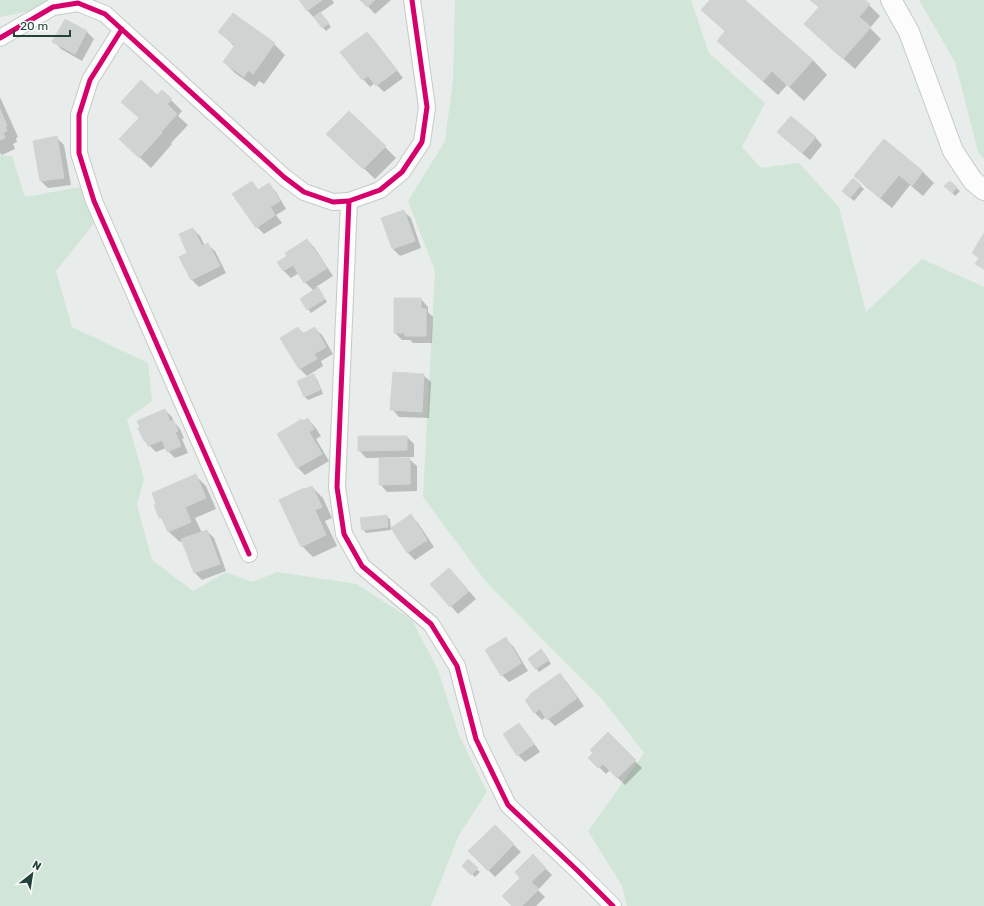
<svg xmlns="http://www.w3.org/2000/svg" width="984" height="906" font-family="Rubik,sans-serif">
<rect width="100%" height="100%" fill="#e8edeb"/>
<!-- green -->
<path fill="#d1e6d8" d="M 0,0 L 85,0 L 0,17 Z
M 455,0 L 691,0 L 709,53 L 765,103 L 742,147 L 761,168 L 799,163 L 839,207 L 866,312 L 922,259 L 984,287 L 984,906 L 627,906 L 622,886 L 588,831 L 644,753 L 602,699 L 486,582 L 423,497 L 435,271 L 408,201 L 445,141 L 453,80 Z
M 919,0 L 984,0 L 984,159 L 978,152 L 955,62 Z
M 0,155 L 12,156 L 25,197 L 80,187 L 95,222 L 56,271 L 72,327 L 148,363 L 152,401 L 127,419 L 144,479 L 137,505 L 152,560 L 193,591 L 226,572 L 252,582 L 277,572 L 357,584 L 412,620 L 438,670 L 459,735 L 487,792 L 459,835 L 431,906 L 0,906 Z"/>
<!-- shadow -->
<path fill="#0003" d="M 300,0 L 332,0 L 334,3 L 320,13 L 331,27 L 326,31 L 307,10 Z
M 362,0 L 391,0 L 375,14 Z
M 711,0 L 743,0 L 813,60 L 827,75 L 804,101 L 787,85 L 778,95 L 733,55 L 718,41 L 726,32 L 702,10 Z
M 810,0 L 864,0 L 880,16 L 870,28 L 881,39 L 855,69 L 816,35 L 820,8 Z
M 66,20 L 87,32 L 94,39 L 82,61 L 61,49 L 54,41 Z
M 220,32 L 274,44 L 285,55 L 264,84 L 259,81 L 255,87 L 235,73 L 224,62 L 235,47 Z
M 367,33 L 374,40 L 403,78 L 384,92 L 375,83 L 370,87 L 363,79 Z
M 162,91 L 182,111 L 178,116 L 188,125 L 171,143 L 172,144 L 151,168 L 132,150 L 157,96 Z
M 0,97 L 18,137 L 16,138 L 17,142 L 13,144 L 15,149 L 2,155 L 0,153 Z
M 778,132 L 815,137 L 822,145 L 810,160 L 785,139 Z
M 57,138 L 64,145 L 71,185 L 48,188 L 41,181 Z
M 885,141 L 923,172 L 934,183 L 923,196 L 910,185 L 892,208 L 866,187 L 855,176 Z
M 339,145 L 385,147 L 396,158 L 375,179 Z
M 853,180 L 864,189 L 854,201 L 847,195 Z
M 251,182 L 259,190 L 269,184 L 276,192 L 286,209 L 276,215 L 282,223 L 264,234 L 257,227 Z
M 950,182 L 960,191 L 955,196 L 946,186 Z
M 403,211 L 411,218 L 421,248 L 400,256 L 393,249 L 382,219 Z
M 193,229 L 200,236 L 205,246 L 207,244 L 215,251 L 226,273 L 199,287 L 192,280 L 189,254 Z
M 307,240 L 314,247 L 333,276 L 316,287 L 321,292 L 327,302 L 311,313 L 308,309 L 314,291 L 305,282 L 299,273 L 291,278 L 284,271 L 279,262 L 288,256 Z
M 421,299 L 428,307 L 428,312 L 433,317 L 432,343 L 413,343 L 410,340 L 402,340 L 395,333 Z
M 298,328 L 304,334 L 314,328 L 322,335 L 333,354 L 321,361 L 323,366 L 307,376 L 300,369 L 282,338 Z
M 423,375 L 431,382 L 429,418 L 399,417 L 392,409 Z
M 313,376 L 317,379 L 323,394 L 308,400 L 305,397 Z
M 165,410 L 172,417 L 174,422 L 180,429 L 184,438 L 182,439 L 188,453 L 175,458 L 168,451 L 166,448 L 156,452 L 145,441 Z
M 308,419 L 315,427 L 321,436 L 316,439 L 329,461 L 305,475 L 298,468 L 278,434 Z
M 407,437 L 414,444 L 414,457 L 366,458 L 359,450 Z
M 409,459 L 417,466 L 417,491 L 387,492 L 380,484 Z
M 195,475 L 206,486 L 216,509 L 195,518 L 202,533 L 207,531 L 214,538 L 226,571 L 202,580 L 195,573 L 183,541 L 180,542 L 169,532 L 165,522 L 160,517 Z
M 312,487 L 323,498 L 332,518 L 325,521 L 337,546 L 313,557 L 302,546 Z
M 386,516 L 390,519 L 391,530 L 366,533 L 363,529 Z
M 411,516 L 418,523 L 434,547 L 415,560 L 407,552 Z
M 456,576 L 476,599 L 458,614 L 431,584 Z
M 505,639 L 513,646 L 528,671 L 509,682 L 502,675 Z
M 545,654 L 551,664 L 539,672 L 529,659 Z
M 560,675 L 567,682 L 584,706 L 555,726 L 546,717 L 542,720 L 535,713 L 526,701 Z
M 519,724 L 526,732 L 540,752 L 525,762 L 518,755 Z
M 608,734 L 642,768 L 625,785 L 610,770 L 606,774 L 590,758 Z
M 495,826 L 521,852 L 495,877 L 470,851 Z
M 533,856 L 552,875 L 538,890 L 545,897 L 536,906 L 513,906 L 522,878 Z
M 468,861 L 480,872 L 475,877 L 464,866 Z"/>
<!-- building -->
<path fill="#cfd4d2" stroke="#d1d6d4" d="M 299,0 L 322,0 L 307,11 Z
M 360,0 L 375,0 L 367,7 Z
M 710,0 L 745,0 L 813,60 L 789,87 L 772,71 L 763,81 L 717,41 L 725,31 L 701,10 Z
M 810,0 L 865,0 L 870,4 L 859,17 L 871,27 L 843,59 L 804,24 L 819,7 Z
M 320,12 L 329,23 L 322,28 L 314,17 Z
M 233,13 L 275,43 L 253,74 L 248,70 L 244,77 L 223,62 L 235,45 L 218,32 Z
M 65,19 L 87,31 L 75,54 L 52,42 Z
M 367,32 L 397,70 L 376,86 L 368,76 L 362,80 L 340,52 Z
M 141,80 L 157,95 L 162,90 L 172,99 L 167,104 L 177,114 L 161,132 L 162,133 L 139,158 L 119,139 L 139,118 L 121,102 Z
M 0,109 L 7,126 L 5,127 L 7,131 L 3,132 L 5,138 L 0,140 Z
M 349,111 L 386,146 L 363,169 L 326,134 Z
M 791,116 L 816,137 L 802,153 L 777,132 Z
M 57,136 L 64,178 L 40,181 L 33,141 Z
M 884,139 L 923,171 L 912,186 L 899,175 L 880,198 L 854,176 Z
M 853,178 L 861,185 L 850,198 L 842,191 Z
M 252,181 L 258,190 L 269,183 L 280,201 L 270,207 L 275,215 L 256,228 L 232,194 Z
M 950,181 L 957,187 L 952,193 L 944,186 Z
M 404,210 L 415,241 L 392,249 L 381,218 Z
M 193,228 L 202,246 L 208,243 L 220,266 L 191,280 L 179,257 L 187,253 L 179,234 Z
M 984,233 L 984,269 L 975,264 L 979,258 L 972,253 Z
M 307,239 L 327,268 L 304,283 L 293,265 L 283,271 L 277,262 L 287,256 L 285,253 Z
M 318,287 L 325,299 L 307,310 L 300,299 Z
M 394,298 L 421,298 L 421,309 L 426,309 L 426,336 L 405,336 L 405,333 L 394,333 Z
M 298,327 L 302,334 L 315,327 L 326,347 L 314,354 L 317,359 L 299,369 L 280,338 Z
M 393,372 L 424,374 L 422,412 L 390,410 Z
M 314,374 L 320,390 L 304,397 L 297,381 Z
M 165,409 L 170,422 L 173,420 L 178,431 L 175,432 L 181,446 L 167,452 L 162,440 L 148,446 L 146,441 L 144,441 L 138,428 L 140,427 L 137,421 Z
M 308,418 L 314,429 L 309,432 L 322,454 L 297,468 L 277,434 L 302,419 L 303,421 Z
M 358,436 L 407,436 L 407,450 L 358,451 Z
M 379,458 L 410,458 L 410,484 L 379,485 Z
M 196,474 L 206,498 L 185,507 L 191,522 L 168,532 L 161,517 L 159,518 L 154,505 L 156,504 L 152,493 Z
M 312,486 L 322,507 L 315,510 L 326,535 L 301,547 L 279,500 L 304,488 L 305,489 Z
M 411,514 L 427,540 L 407,553 L 391,528 Z
M 387,515 L 388,527 L 362,530 L 360,518 Z
M 207,530 L 220,564 L 194,573 L 181,539 Z
M 449,568 L 469,591 L 450,607 L 430,584 Z
M 506,637 L 521,663 L 501,676 L 485,650 Z
M 541,649 L 549,660 L 535,669 L 528,659 Z
M 560,673 L 577,698 L 547,720 L 540,709 L 534,713 L 525,700 L 530,696 L 529,695 Z
M 519,723 L 534,744 L 517,756 L 503,734 Z
M 608,732 L 636,760 L 617,778 L 603,764 L 598,768 L 588,758 L 593,753 L 590,750 Z
M 495,825 L 514,844 L 488,871 L 468,851 Z
M 533,854 L 546,868 L 531,882 L 539,889 L 522,906 L 512,906 L 502,896 L 520,878 L 515,872 Z
M 468,859 L 478,868 L 471,875 L 462,866 Z"/>
<g fill="none" stroke-linecap="round" stroke-linejoin="round">
<!-- minor casing -->
<g stroke="#c5cac8" stroke-width="18">
<path id="minor" d="M 122,29 L 90,80 L 79,115 L 79,153 L 94,201 L 249,554
M 0,38 L 53,7 L 78,3 L 105,14 L 284,177 L 304,192 L 333,202 L 349,201 L 380,190 L 402,172 L 422,142 L 427,107 L 412,0
M 349,201 L 337,487 L 344,534 L 362,566 L 431,624 L 457,666 L 476,739 L 508,805 L 578,871 L 613,906"/>
</g>
<!-- tertiary casing -->
<g stroke="#c5cac8" stroke-width="22">
<path id="tertiary" d="M 891,0 L 909,32 L 953,151 L 973,181 L 984,190"/>
</g>
<!-- minor -->
<use href="#minor" stroke="#fcfcfc" stroke-width="16"/>
<!-- tertiary -->
<use href="#tertiary" stroke="#fcfcfc" stroke-width="20"/>
<!-- cycleway casing -->
<g stroke="#f7fbf9" stroke-width="8">
<path id="cycleway" d="M 122,29 L 90,80 L 79,115 L 79,153 L 94,201 L 249,554
M 0,38 L 53,7 L 78,3 L 105,14 L 284,177 L 304,192 L 333,202 L 349,201 L 380,190 L 402,172 L 422,142 L 427,107 L 412,0
M 349,201 L 337,487 L 344,534 L 362,566 L 431,624 L 457,666 L 476,739 L 508,805 L 578,871 L 613,906"/>
</g>
<!-- cycleway -->
<use href="#cycleway" stroke="#d6006c" stroke-width="5"/>
</g>
<!-- north arrow -->
<g transform="translate(32 874) rotate(30)" stroke="#f7fbf9" stroke-width="3" paint-order="stroke">
<path d="M0-3L7 15L0 10L-7 15Z" fill="#24423a"/>
<text y="-6" font-size="11" font-weight="bold" text-anchor="middle" fill="#24423a">N</text>
</g>
<!-- scale -->
<path d="M14 30v6h56v-6" fill="none" stroke="#24423a" stroke-width="2"/>
<text x="20" y="30" font-size="12" fill="#24423a" stroke="#f7fbf9" stroke-width="3" paint-order="stroke">20 m</text>
</svg>
